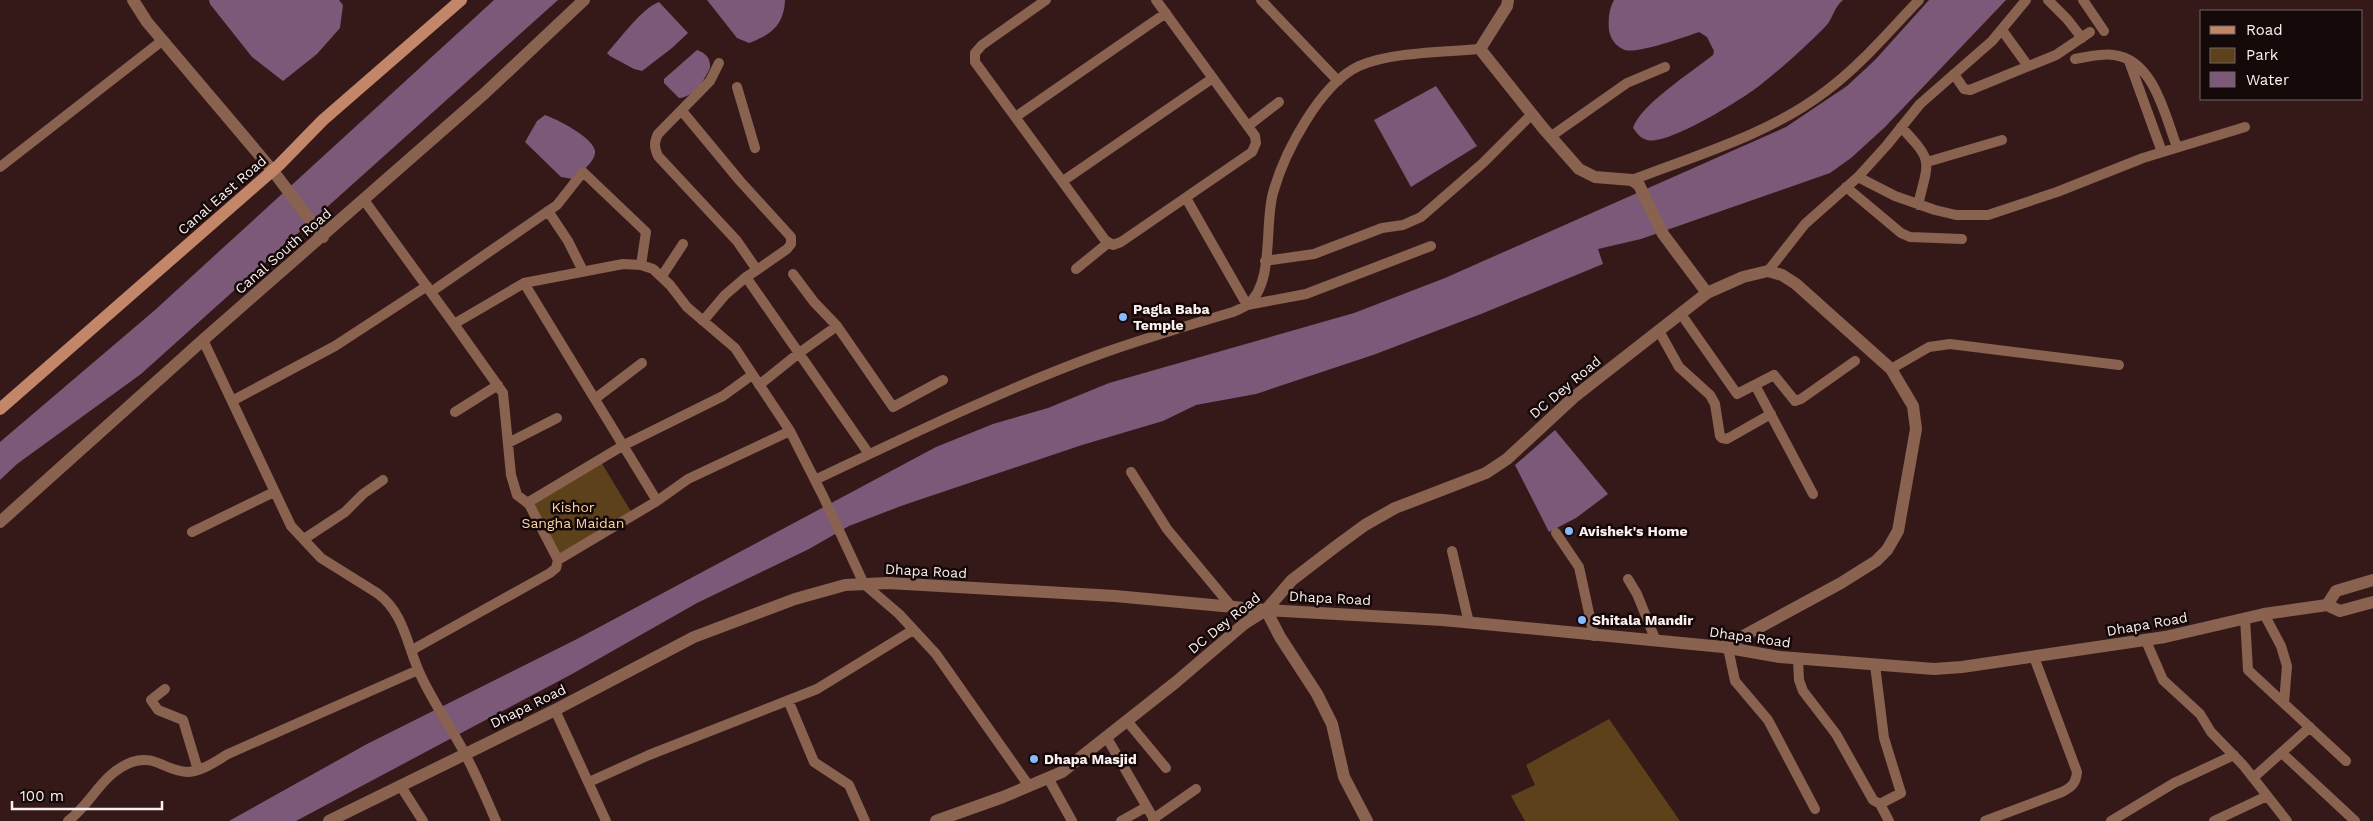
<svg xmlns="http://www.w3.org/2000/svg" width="2373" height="821" font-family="'Work Sans',sans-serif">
<rect width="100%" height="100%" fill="#351919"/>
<!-- green -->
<path fill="#5d411b" d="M 601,462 L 632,513 L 559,559 L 530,503 Z
M 1609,719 L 1680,821 L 1525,821 L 1511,796 L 1535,785 L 1526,765 Z"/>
<!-- water -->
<path fill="#7c5879" d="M 209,0 L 339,0 L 343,5 L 340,28 L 317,54 L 283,81 L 252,57 L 210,4 Z
M 494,0 L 558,0 L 141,374 L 17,464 L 0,480 L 0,442 L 155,310 Z
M 707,0 L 785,0 C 784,25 771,35 749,43 L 737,38 Z
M 1614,0 L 1843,0 C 1833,8 1833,20 1824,28 C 1804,48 1781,69 1759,86 C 1741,100 1667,146 1647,140 C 1640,138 1637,133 1633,128 C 1640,105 1693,71 1713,55 L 1714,51 L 1707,37 L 1699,32 C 1685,37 1637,54 1625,50 C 1616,47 1610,38 1609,30 C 1608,19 1609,9 1614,0 Z
M 1929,0 L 2006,0 L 1884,128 L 1851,158 L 1830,173 L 1641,239 L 1598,249 L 1603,264 L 1481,314 L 1373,355 L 1256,394 L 1196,405 L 1163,421 L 1082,445 L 901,506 L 849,526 L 809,549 L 697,603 L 572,674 L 296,821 L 229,821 L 367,744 L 577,639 L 936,447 L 993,424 L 1048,408 L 1109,383 L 1354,313 L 1445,278 L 1786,127 L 1847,86 L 1875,60 Z
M 659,2 L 688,33 L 672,48 L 642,71 L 634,69 L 610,56 L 607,53 C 620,39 642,8 659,2 Z
M 697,50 C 706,53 711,59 710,68 C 704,81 694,97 679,98 L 664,83 L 664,79 Z
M 1436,86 L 1477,146 L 1411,187 L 1374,120 Z
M 545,115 C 557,119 594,138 595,151 C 596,162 580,172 573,179 L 561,177 L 525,142 L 537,121 Z
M 1555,430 L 1608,494 L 1576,518 L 1549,532 L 1515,465 Z"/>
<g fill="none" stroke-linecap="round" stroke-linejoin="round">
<!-- minor -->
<path stroke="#896250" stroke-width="10" d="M 1046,0 L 982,45 L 975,53 L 975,62 L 1105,240 L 1113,245 L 1121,242 L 1252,152 L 1256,143 L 1255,136 L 1156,0
M 1261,0 L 1338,81
M 2048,0 L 2067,19 L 2082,38
M 2083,0 L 2104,31
M 2002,30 L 2028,66
M 2075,59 C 2088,57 2101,53 2114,55 C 2154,60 2165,116 2177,147
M 2129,61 L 2162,152
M 719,63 L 710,81 L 658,134 C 654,142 654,147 658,156 L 737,241 L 757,270 L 746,277 L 869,454
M 1954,74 L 1964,89 L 1970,90 L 2056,55 L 2090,32
M 737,87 L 755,148
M 682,111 L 740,181 L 791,237 L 791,244 L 787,249 L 757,270
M 1017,116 L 1166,13
M 1248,126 L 1279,102
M 1901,127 C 1934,162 1929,159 1918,205
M 1550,137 L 1627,83 L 1665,67
M 1927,162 L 2002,140
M 0,167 L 163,40
M 1858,177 L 1895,196 L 1935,210 L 1956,215 L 1988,215 L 2057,192 L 2143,158 L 2245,127
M 1632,180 C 1697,155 1770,134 1826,91 C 1861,65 1889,31 1919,0
M 1063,181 L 1213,78
M 1846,187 L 1901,233 L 1910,237 L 1962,239
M 1186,198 L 1247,305 L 1306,294 L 1431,246
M 364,200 L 454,324 L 524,283 L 623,264 L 641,265 L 653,269 L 670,285 L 687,307 L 735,348 L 790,431 L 823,496 L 864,584 L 899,614 L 936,654 L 1029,786
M 548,211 L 568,241 L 583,271
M 1265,261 L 1314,254 L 1382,228 L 1403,225 L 1421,217 L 1483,163 L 1532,114
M 1076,269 L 1108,243
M 1768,271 L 1805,224 L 1858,177 L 1887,145 L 1920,104 L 1992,41 L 2026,0
M 793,274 L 814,302 L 837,326 L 893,407 L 943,380
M 662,276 L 683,244
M 524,283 L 657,501
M 431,292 L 557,205 L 583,172 L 646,232 L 641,265
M 1681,314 L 1737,394 L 1774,375 L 1795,401 L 1801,399 L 1855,361
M 703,321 L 725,295 L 746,277
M 1659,331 L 1679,367 L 1710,395 L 1715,404 L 1720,436 L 1722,438 L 1727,439 L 1771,414
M 203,340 L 291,526 L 321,558 L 377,593 C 405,613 407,647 421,676 C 433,702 450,726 464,752 C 476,774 486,798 496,821
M 1891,369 L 1929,347 L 1950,344 L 2119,365
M 759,385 L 799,353 L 837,326
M 1755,385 L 1813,494
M 596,398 L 642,363
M 232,401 L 335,346 L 427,286
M 455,412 L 498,385
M 508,443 L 557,418
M 1131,472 L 1167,529 L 1231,606
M 815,480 C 910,435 1004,389 1103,353 C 1146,338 1189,325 1233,312 C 1237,310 1243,308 1247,305 C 1275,284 1264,224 1273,193 C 1284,153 1320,84 1359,66 C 1391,52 1444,52 1480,49
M 527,503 L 624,445 L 723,396 L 752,375
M 192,532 L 274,492
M 1556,533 L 1579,567 L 1594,636
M 304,539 L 345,512 L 363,494 L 383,480
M 1452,551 L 1469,623
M 558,560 L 657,501 L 688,479 L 790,431
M 1628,579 L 1637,594 L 1656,641
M 2264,614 L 2281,646 L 2287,666 L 2284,703
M 2245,618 L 2248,670 L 2346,761
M 2146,641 L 2163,680 L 2200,714 L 2211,732 L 2243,765 L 2287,821
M 1728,648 L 1735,681 L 1768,720 L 1815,809
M 412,650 L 550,573 L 556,568 L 558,560 L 529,504 L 517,495 L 511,475 L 503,393 L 454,324
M 1798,659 L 1799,680 L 1803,691 L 1836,734 L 1873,800 L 1880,804 L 1901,793 L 1884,738 L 1875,665
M 165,689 L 151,700 L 158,710 L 183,720 L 198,770
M 788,700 L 814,762 L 849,785 L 865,821
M 555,710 L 606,821
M 1127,721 L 1166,768
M 1107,738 L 1155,821
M 2282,753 L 2355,821
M 1048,778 L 1072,821
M 2253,778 L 2310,727
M 589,782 L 649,755 L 817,689 L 913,630
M 400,785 L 423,821
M 1880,804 L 1889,821
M 1153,819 L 1196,789
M 68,821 C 92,803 102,773 132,762 C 155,754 165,771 187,772 C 201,772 216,761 228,754 L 418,670
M 1121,821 L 1146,807
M 1985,821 L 2062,792 C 2072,787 2076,783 2077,772 L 2034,657
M 2111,821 L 2174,783 L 2234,755
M 2214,821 L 2267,796"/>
<!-- tertiary -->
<path stroke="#896250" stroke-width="12" d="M 133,0 L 147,22 L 273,171 L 323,237
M 1508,0 L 1507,6 L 1480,49 L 1543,128 L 1579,169 L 1595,177 L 1632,180 L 1639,185 L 1663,234 L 1707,293
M 0,522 L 203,340 L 485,93 L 584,0
M 2327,605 L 2336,591 L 2373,580
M 1266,610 L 1280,637 L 1317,694 L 1332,724 L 1344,777 L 1367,821
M 329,821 L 555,710 L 694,637 L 795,599 L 845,585 L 888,583 L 1115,596 L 1266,610 L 1443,620 L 1723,647 L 1780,657 L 1934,669 L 1962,667 L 2165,637 L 2264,614 L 2327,605 L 2340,611 L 2373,602
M 936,821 L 1003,797 L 1062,772 L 1176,682 L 1244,624 L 1266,610 L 1292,580 L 1335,547 L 1365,525 L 1395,508 L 1486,473 L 1507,459 L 1574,397 L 1707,293 L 1743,277 L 1768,271 L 1782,275 L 1796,284 L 1891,369 L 1913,406 L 1916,429 L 1898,531 L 1887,550 L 1876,561 L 1841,583 L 1723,647"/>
<!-- secondary -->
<path stroke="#c48668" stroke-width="12" d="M 0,409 L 279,165 L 323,120 L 461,0"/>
</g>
<!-- markers -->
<g fill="#85bbfb" stroke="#140808" stroke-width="2">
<circle cx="1123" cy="317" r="5"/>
<circle cx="1569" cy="531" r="5"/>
<circle cx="1582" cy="620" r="5"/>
<circle cx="1034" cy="759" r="5"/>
</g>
<g text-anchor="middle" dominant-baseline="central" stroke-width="5" stroke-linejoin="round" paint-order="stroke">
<!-- street labels -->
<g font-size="14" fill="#fdf1f0" stroke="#140808">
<text transform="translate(222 195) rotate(-41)">Canal East Road</text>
<text transform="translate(283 251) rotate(-41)">Canal South Road</text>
<text transform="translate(1565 387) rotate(-40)">DC Dey Road</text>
<text transform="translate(926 571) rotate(3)">Dhapa Road</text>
<text transform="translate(1330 598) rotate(3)">Dhapa Road</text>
<text transform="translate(1224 623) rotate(-39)">DC Dey Road</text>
<text transform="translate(2147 624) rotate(-10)">Dhapa Road</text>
<text transform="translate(1750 637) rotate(8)">Dhapa Road</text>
<text transform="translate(528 706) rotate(-26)">Dhapa Road</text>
</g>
<!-- poi labels -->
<g font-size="14" font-weight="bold" fill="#fdf1f0" stroke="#140808" text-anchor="start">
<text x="1133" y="309">Pagla Baba<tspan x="1133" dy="16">Temple</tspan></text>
<text x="1579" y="531">Avishek's Home</text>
<text x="1592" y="620">Shitala Mandir</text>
<text x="1044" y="759">Dhapa Masjid</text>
</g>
<!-- park labels -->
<g font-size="14" fill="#fbd3a2" stroke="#140808">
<text x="573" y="507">Kishor<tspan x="573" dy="16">Sangha Maidan</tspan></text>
</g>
</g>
<!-- legend -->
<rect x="2200" y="10" width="162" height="90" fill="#140808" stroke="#716565"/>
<rect x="2210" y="26" width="25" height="8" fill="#c48668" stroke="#716565"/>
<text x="2246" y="35" font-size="15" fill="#fdf1f0">Road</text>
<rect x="2210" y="48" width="25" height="15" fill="#5d411b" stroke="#716565"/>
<text x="2246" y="60" font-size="15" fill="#fdf1f0">Park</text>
<rect x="2210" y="72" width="25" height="15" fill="#7c5879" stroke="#716565"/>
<text x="2246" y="85" font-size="15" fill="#fdf1f0">Water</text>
<!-- scale -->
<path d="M12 801v8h150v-8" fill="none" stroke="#fdf1f0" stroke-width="2.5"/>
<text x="20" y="801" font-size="15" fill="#fdf1f0" stroke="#140808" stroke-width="4" paint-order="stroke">100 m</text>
</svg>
